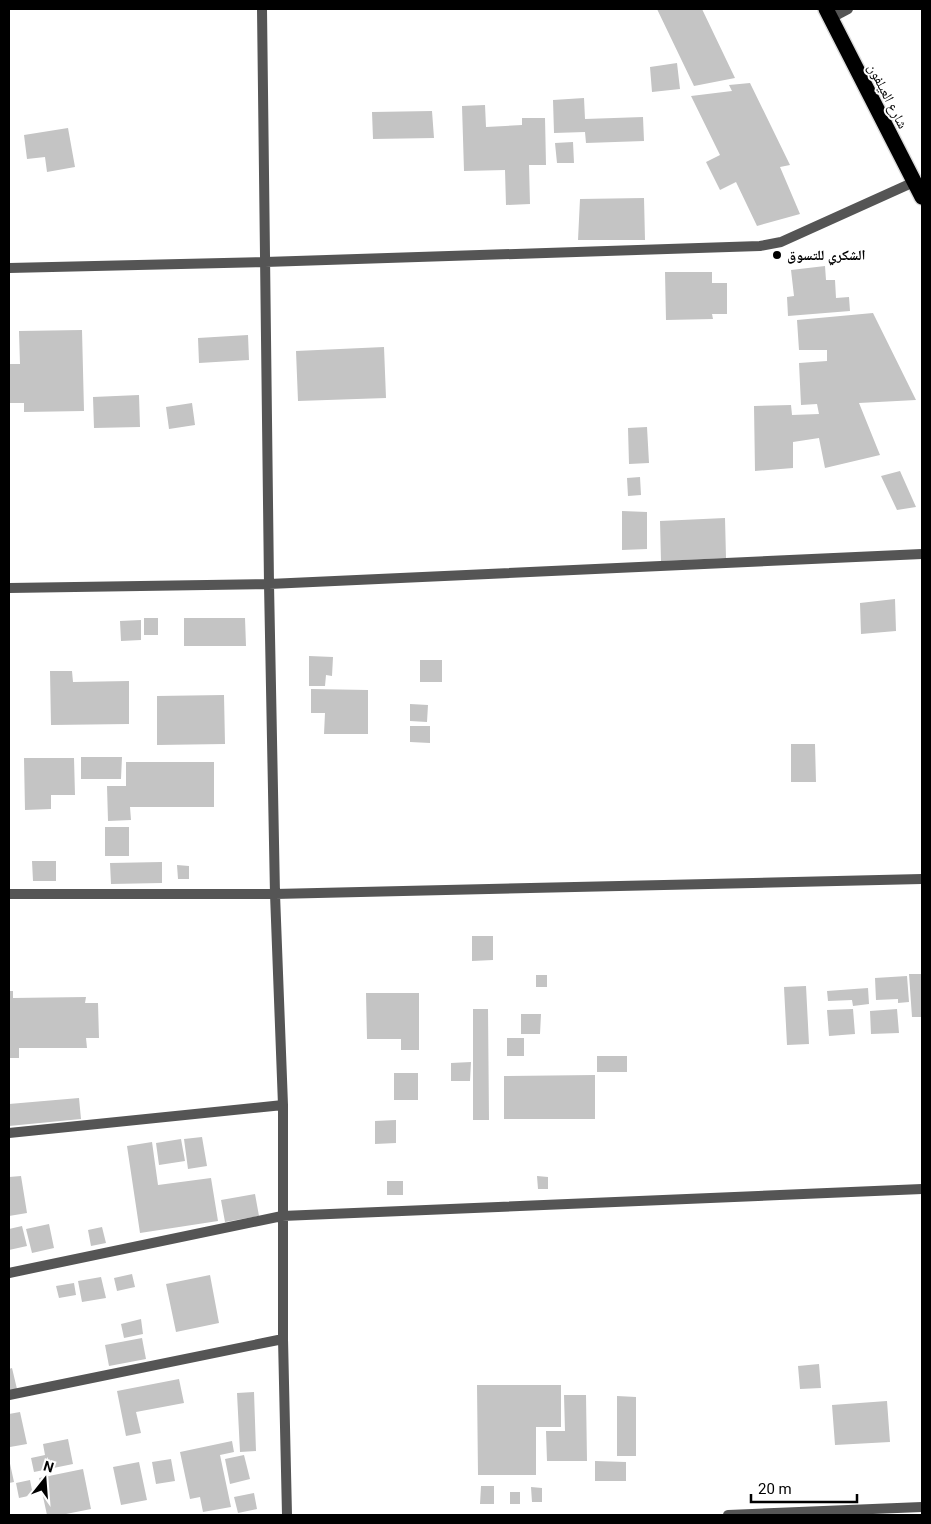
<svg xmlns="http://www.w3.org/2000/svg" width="931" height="1524" font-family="Roboto,'Noto Naskh Arabic',sans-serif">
<rect width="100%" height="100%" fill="#fff"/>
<!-- building -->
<path fill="#c4c4c4" d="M 657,9 L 702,9 L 735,78 L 694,86 Z
M 677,63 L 680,89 L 652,92 L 650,67 Z
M 750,83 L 790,165 L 780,167 L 800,214 L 757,226 L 736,182 L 720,190 L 706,162 L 720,155 L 691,96 L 732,91 L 729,85 Z
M 584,98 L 585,119 L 643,117 L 644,141 L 586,143 L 585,132 L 554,133 L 553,100 Z
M 485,105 L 486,127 L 522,125 L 522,118 L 545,118 L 546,165 L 529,165 L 530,204 L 506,205 L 505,170 L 464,171 L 462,106 Z
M 432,111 L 434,138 L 373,139 L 372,112 Z
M 68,128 L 75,167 L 47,172 L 45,157 L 27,159 L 24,135 Z
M 573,142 L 574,163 L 557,163 L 555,143 Z
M 644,198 L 645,240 L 578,240 L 580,199 Z
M 825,266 L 826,280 L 835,280 L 836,298 L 849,297 L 850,311 L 788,316 L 787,297 L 794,296 L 791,270 Z
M 665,272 L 712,272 L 712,283 L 727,283 L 727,314 L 712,314 L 713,319 L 666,320 Z
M 873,313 L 916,400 L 859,403 L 880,455 L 825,468 L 819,438 L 793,442 L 793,468 L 755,471 L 754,406 L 791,405 L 792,415 L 819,414 L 817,404 L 801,405 L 799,363 L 827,361 L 827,350 L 799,350 L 797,320 Z
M 82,330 L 84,411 L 24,412 L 24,403 L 10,403 L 9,364 L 20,364 L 19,331 Z
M 248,335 L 249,360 L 199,363 L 198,338 Z
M 384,347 L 386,398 L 298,401 L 296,351 Z
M 139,395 L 140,427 L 94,428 L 93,397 Z
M 192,403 L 195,425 L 169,429 L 166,407 Z
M 647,427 L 649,463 L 629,464 L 628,428 Z
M 900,471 L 916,507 L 897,510 L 881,476 Z
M 640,477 L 641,495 L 628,496 L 627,478 Z
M 622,511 L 647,512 L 647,549 L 622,550 Z
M 725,518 L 726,558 L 661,561 L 660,521 Z
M 895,599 L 896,631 L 861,634 L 860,603 Z
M 144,618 L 158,618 L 158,635 L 144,635 Z
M 184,618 L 245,618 L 246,646 L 184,646 Z
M 141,620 L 141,640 L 121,641 L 120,621 Z
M 309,656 L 333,657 L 332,676 L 326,675 L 325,686 L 309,686 Z
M 420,660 L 442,660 L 442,682 L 420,682 Z
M 50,671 L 72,671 L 73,682 L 129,681 L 129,724 L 51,725 Z
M 311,689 L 368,690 L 368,734 L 324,734 L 325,713 L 311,713 Z
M 224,695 L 225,744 L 157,745 L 157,696 Z
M 410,704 L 428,705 L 427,722 L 410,721 Z
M 410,726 L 430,726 L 430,743 L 410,742 Z
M 791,744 L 815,744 L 816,782 L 791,782 Z
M 81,757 L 122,757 L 121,779 L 81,779 Z
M 24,758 L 74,758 L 75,795 L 51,795 L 51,809 L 25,810 Z
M 126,762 L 214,762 L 214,807 L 130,807 L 131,820 L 108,821 L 107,786 L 126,786 Z
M 105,827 L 129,827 L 129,856 L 105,856 Z
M 32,861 L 56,861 L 56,881 L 33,881 Z
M 162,862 L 162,883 L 111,884 L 110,863 Z
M 177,865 L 189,866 L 189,879 L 178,879 Z
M 472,936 L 493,936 L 493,960 L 472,961 Z
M 909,974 L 922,974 L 922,1017 L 912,1017 Z
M 536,975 L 547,975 L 547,987 L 536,987 Z
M 907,976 L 909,1002 L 898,1003 L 898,999 L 876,1000 L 875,978 Z
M 806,986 L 809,1044 L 787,1045 L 784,987 Z
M 868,988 L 869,1004 L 853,1006 L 852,1000 L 828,1001 L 827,991 Z
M 9,991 L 13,991 L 13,998 L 86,997 L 85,1003 L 98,1003 L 99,1038 L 86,1038 L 87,1048 L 19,1048 L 19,1058 L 9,1058 Z
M 366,993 L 419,993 L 419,1050 L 401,1050 L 401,1039 L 367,1039 Z
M 473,1009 L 488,1009 L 489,1120 L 473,1120 Z
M 853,1009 L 855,1034 L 829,1036 L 827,1010 Z
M 897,1009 L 899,1033 L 871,1034 L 870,1011 Z
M 521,1014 L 541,1014 L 540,1034 L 521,1034 Z
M 507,1038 L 524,1038 L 524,1056 L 507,1056 Z
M 597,1056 L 627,1056 L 627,1072 L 597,1072 Z
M 471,1062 L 470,1081 L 451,1081 L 451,1063 Z
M 394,1073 L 418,1073 L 418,1100 L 394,1100 Z
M 595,1075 L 595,1119 L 504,1119 L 504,1076 Z
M 79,1098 L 81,1119 L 9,1126 L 9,1104 Z
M 396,1120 L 396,1143 L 375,1144 L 375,1121 Z
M 202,1137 L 207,1166 L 188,1169 L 184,1139 Z
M 181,1139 L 185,1161 L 159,1165 L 156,1143 Z
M 152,1142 L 158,1185 L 211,1178 L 218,1221 L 140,1233 L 127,1146 Z
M 21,1176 L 27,1213 L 9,1216 L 9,1177 Z
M 537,1176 L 548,1177 L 548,1189 L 538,1189 Z
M 387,1181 L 403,1181 L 403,1195 L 387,1195 Z
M 255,1194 L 259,1216 L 225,1222 L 221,1200 Z
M 49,1224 L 54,1248 L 32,1253 L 26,1229 Z
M 22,1226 L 27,1246 L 9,1250 L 9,1229 Z
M 102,1227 L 106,1243 L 91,1246 L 88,1230 Z
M 132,1274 L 135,1287 L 117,1291 L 114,1278 Z
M 210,1275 L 219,1323 L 176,1332 L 166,1284 Z
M 101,1277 L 106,1298 L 82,1302 L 78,1281 Z
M 74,1283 L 76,1295 L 59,1298 L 56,1286 Z
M 141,1319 L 143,1334 L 124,1338 L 121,1324 Z
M 142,1338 L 146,1359 L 109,1366 L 105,1345 Z
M 819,1364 L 821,1388 L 800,1389 L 798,1366 Z
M 12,1368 L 17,1389 L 9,1391 L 9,1369 Z
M 179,1379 L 184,1403 L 136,1412 L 141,1433 L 126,1436 L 117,1391 Z
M 477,1385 L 561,1385 L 561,1427 L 536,1427 L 536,1475 L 478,1475 Z
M 254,1392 L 256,1451 L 240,1452 L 237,1393 Z
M 564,1395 L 586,1395 L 587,1461 L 547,1461 L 546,1431 L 565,1431 Z
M 617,1396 L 636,1397 L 636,1456 L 617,1456 Z
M 887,1401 L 890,1442 L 835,1445 L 832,1405 Z
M 20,1412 L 27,1444 L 10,1447 L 9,1414 Z
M 68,1439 L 73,1464 L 34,1472 L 31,1458 L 45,1455 L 43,1444 Z
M 232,1441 L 234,1452 L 220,1455 L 231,1507 L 203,1512 L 200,1497 L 190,1499 L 180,1452 Z
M 244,1455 L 250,1479 L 230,1484 L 225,1459 Z
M 9,1459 L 14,1482 L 9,1483 Z
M 171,1459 L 175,1481 L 156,1484 L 152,1462 Z
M 595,1461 L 626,1462 L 626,1481 L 595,1481 Z
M 139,1462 L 147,1500 L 121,1505 L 113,1467 Z
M 83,1469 L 91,1509 L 61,1515 L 47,1515 L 39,1478 Z
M 30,1480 L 33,1495 L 19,1498 L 16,1483 Z
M 481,1486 L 494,1486 L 494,1504 L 480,1504 Z
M 531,1487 L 542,1488 L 542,1502 L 532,1502 Z
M 510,1492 L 520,1492 L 520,1504 L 510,1504 Z
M 254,1493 L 257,1509 L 238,1513 L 234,1497 Z"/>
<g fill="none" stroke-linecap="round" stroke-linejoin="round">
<!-- highway casing -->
<g stroke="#dbdbdb" stroke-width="18">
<path id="highway" d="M 826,9 L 922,197"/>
</g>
<!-- street -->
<path stroke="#555" stroke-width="10" d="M 262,9 L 269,584 L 275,894 L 283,1105 L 283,1339 L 287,1515
M 831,18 L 848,9
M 9,268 L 265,262 L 760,246 L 781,242 L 914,182
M 9,588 L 269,584 L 922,554
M 9,894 L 275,894 L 922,879
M 9,1133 L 283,1105
M 9,1273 L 282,1216 L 922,1189
M 9,1395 L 283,1339
M 728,1515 L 922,1507"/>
<!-- highway -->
<use href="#highway" stroke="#000" stroke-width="15"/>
</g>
<!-- markers -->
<circle fill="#000" stroke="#fff" stroke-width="2" cx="777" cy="255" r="5"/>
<g text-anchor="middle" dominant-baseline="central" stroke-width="4" stroke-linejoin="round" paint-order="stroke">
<!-- street labels -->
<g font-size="14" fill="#000" stroke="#fff">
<text transform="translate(888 96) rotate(63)">شارع العيلفون</text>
</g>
<!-- poi labels -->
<g font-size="14" font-weight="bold" fill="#000" stroke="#fff" text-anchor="start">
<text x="787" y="255">الشكري للتسوق</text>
</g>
</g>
<!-- border -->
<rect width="931" height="1524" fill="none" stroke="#000000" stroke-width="20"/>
<!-- north arrow -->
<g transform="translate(45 1479) rotate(17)" stroke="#ffffff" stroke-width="4" paint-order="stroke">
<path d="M0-4L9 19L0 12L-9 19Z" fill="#000000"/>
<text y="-8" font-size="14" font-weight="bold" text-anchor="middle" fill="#000000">N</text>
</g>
<!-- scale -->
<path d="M751 1494v8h106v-8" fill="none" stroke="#000000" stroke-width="2.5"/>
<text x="758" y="1494" font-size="15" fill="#000000" stroke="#ffffff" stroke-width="4" paint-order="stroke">20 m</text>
</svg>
